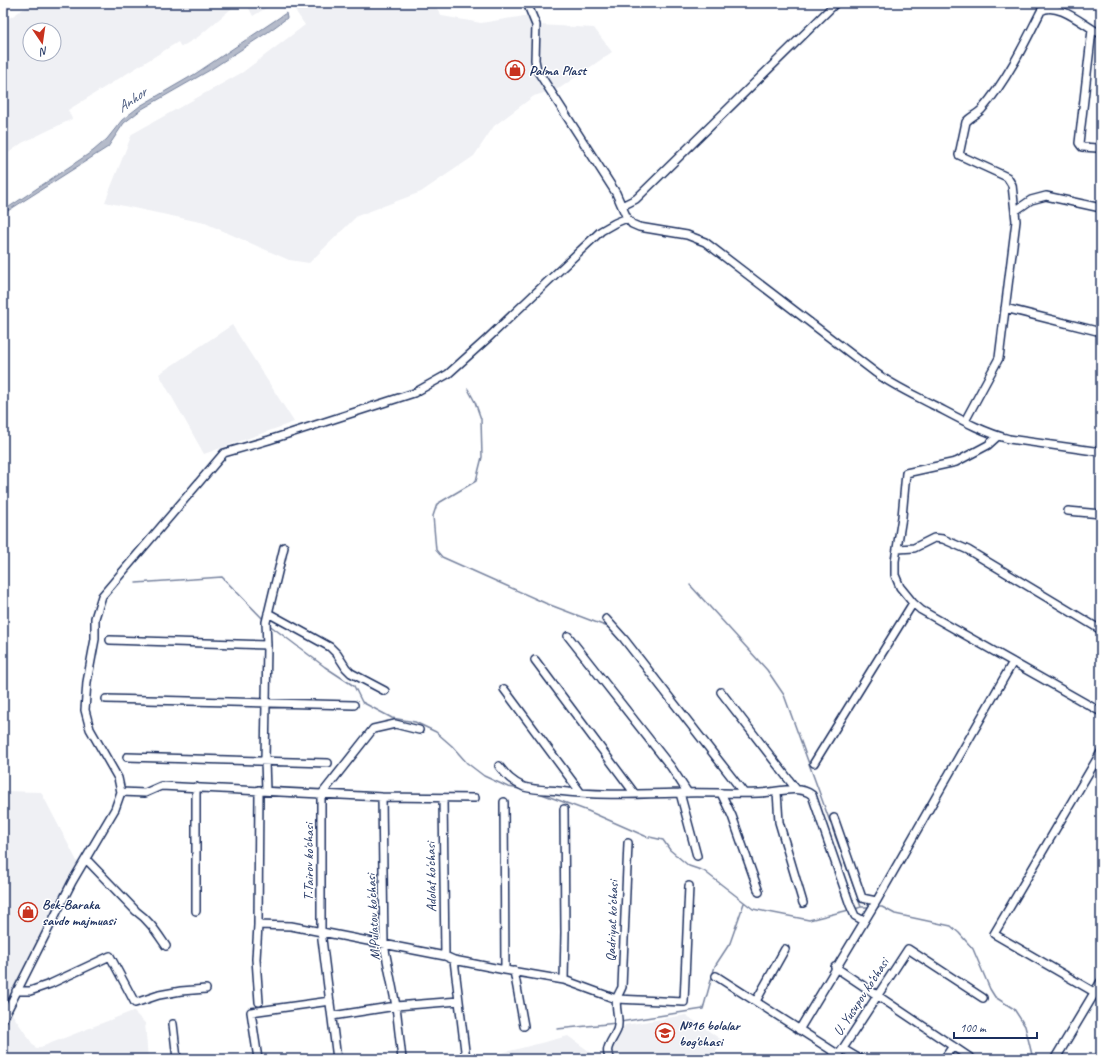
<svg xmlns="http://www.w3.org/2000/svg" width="1104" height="1062" font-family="Caveat,sans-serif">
<rect width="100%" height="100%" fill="#fff"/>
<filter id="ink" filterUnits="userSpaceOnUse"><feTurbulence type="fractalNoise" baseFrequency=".025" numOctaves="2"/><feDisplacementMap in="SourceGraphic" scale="8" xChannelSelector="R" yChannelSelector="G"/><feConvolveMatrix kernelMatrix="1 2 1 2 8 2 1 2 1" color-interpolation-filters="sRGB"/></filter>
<g filter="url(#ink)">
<!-- built -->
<path fill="#eff0f4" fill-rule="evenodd" d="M 33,3 L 238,3 L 198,37 L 181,47 L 178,42 L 68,110 L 72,119 L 22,143 L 3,157 L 3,22 ZM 30,30 L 54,30 L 54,54 L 30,54 Z
M 246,3 L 274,3 L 253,16 Z
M 290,3 L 433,3 L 442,16 L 481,23 L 525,16 L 539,25 L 594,28 L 612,52 L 560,88 L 534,96 L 494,126 L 474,156 L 421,192 L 357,216 L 309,263 L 289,260 L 205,223 L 105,202 L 132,134 L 243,72 L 305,25 Z
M 232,325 L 294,422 L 204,454 L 159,374 Z
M 3,791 L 41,792 L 78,863 L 25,967 L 3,1014 Z
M 10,1011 L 36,1049 L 133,1011 L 145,1023 L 148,1059 L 3,1059 L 3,1026 Z
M 686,1015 L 723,1041 L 711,1059 L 614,1059 L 612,1057 L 610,1048 L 625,1025 Z
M 568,1036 L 600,1059 L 488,1059 L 490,1056 Z"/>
<!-- water -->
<path fill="#b5bbca" stroke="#77839f" d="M 286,13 L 287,18 L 268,32 L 210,70 L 142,109 L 124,123 L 108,147 L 3,214 L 3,211 L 93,151 L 107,139 L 122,120 L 140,106 L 195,74 Z"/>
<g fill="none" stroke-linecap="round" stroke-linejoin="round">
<!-- stream -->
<path stroke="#77839f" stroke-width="1.5" d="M 468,389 L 475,402 L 481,419 L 482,457 L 476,481 L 437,504 L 433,516 L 436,550 L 442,557 L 545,603 L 608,627
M 136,583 L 222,577 L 264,620
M 690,585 L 767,670 L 784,695 L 861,907 L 870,907
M 268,624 L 325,667 L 354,686 L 362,702 L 392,718 L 415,722 L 436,732 L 452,746 L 467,763 L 484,776 L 508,787 L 520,789
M 539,793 L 588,811 L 645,836 L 663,840 L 670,850 L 689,866 L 704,871 L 753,909 L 809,920 L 849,910
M 875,907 L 882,907 L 895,914 L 951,926 L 959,933 L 973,949 L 990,989 L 995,997 L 1014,1009 L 1025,1026 L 1033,1059
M 855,909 L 861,907
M 620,1022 L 703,1009 L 715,966 L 730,943 L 744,903
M 557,1029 L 617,1023"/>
<!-- minor casing -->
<g stroke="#1b2f5e" stroke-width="10">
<path id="minor" d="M 527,3 L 536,25 L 535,60 L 537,70 L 616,193 L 627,218 L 632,224 L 639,227 L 687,235 L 705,242 L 876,373 C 894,386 914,395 933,405 C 958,418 982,432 1009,439 L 1101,452
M 1092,30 L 1079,143 L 1082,147 L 1097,148 L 1101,146
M 622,206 L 636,199 L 836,3
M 1015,211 L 1031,200 L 1046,196 L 1101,208
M 1005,308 L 1101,332
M 965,421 L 999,358 L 1016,221 L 1012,185 L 1007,177 L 959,155 L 966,122 C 970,117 978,114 982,109 C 1006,82 1025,43 1041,11 C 1057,0 1086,27 1101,34
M 998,436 L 988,445 L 956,462 L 906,473 L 902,517 L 895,561 L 895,575 L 900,587 L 913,603 L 921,610 L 1101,712
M 1068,511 L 1101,514
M 898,549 L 914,548 L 934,538 L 943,539 L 968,550 L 1101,630
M 268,613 L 330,647 L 337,654 L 346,668 L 351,673 L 385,691
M 606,619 L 624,639 L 744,793
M 568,636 L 671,767 L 688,793
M 110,640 L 267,645 L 265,760 L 266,791
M 267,645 L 266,622 L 284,547
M 535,660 L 635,794
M 504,689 L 581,793
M 721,692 L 796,789
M 106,699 L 354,705
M 1101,752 L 994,934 L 1101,996
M 127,757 L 328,763
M 814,763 L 913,603
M 499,766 C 507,776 512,782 524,787 C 535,790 547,790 558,791 C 598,796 639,794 680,793 C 706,792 733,794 759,793 C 776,793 798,784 812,795 L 850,905 L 855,916 L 864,921
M 196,787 L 196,911
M 259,790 L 258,925 L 291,926 L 445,956 L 454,960 L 505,970 L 564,980 L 616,999 L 684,1002 L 689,886
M 121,792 L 145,793 L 161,786 L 382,797 L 475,798
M 777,792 L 779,822 L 803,903
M 680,793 L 697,856
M 721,793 L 732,816 L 759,892
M 382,797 L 384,945 L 396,1006 L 402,1059
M 443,798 L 445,956
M 504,802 L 505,970
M 564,809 L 565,933 L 564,980
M 834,818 L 862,898 L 876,901
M 86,859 L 136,911 C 150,921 157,933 166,946
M 258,925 L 256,959 L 259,1002
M 454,960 L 466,1059
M 835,967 L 972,1059
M 514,971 L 524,1026
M 716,976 L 839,1055
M 16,991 L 30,991 L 50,984 L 110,956 L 135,1003 L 159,995 L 181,991 L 206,989
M 756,1001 L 785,949
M 332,1016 L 396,1006 L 459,1001
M 3,1019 L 72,882 L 115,809 L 121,792 L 118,778 L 90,729 L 85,710 L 87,682 L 95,639 L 95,618 L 102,596 L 224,453 L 269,440 L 414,393 L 448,374 L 487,339 L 601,231 L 615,223 L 627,218
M 173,1024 L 177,1059
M 799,1030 L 876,902 L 1013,662
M 843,1049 L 860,1059
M 258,1059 L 251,1012 L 330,1001
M 337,1059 L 321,931 L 321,795 L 373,729 L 395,724 L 419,730
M 611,1059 C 602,1050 613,1040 617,1030 C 621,1020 614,1008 617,998 C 618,994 621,990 622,987 L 628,843
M 836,1059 L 908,949 L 983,998
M 944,1059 L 953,1046"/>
</g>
<!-- major casing -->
<g stroke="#1b2f5e" stroke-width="11">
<path id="major" d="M 1055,1059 L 1101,982"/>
</g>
<!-- minor -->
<use href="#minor" stroke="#fff" stroke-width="7"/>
<!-- major -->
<use href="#major" stroke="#fff" stroke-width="8"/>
</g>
</g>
<!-- icons -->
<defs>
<g id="shop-ring" transform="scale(1)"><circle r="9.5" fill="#fff" stroke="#c8321e" stroke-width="1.5"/><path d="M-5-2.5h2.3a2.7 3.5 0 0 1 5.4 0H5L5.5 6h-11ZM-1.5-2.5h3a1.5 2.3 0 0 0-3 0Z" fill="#c8321e"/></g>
<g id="school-ring" transform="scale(1)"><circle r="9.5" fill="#fff" stroke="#c8321e" stroke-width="1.5"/><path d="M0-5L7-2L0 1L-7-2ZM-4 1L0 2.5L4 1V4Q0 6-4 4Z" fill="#c8321e"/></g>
</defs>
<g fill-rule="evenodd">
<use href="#shop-ring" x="515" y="70"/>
<use href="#shop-ring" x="28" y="912"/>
<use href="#school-ring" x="665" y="1033"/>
</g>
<g text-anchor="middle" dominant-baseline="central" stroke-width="3" stroke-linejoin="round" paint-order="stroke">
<!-- poi labels -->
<g font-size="14" font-weight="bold" fill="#1b2f5e" stroke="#fff" text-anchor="start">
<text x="529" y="70">Palma Plast</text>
<text x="42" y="904">Bek-Baraka<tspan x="42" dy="16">savdo majmuasi</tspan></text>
<text x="679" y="1025">№16 bolalar<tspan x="679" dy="16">bog'chasi</tspan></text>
</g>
<!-- street labels -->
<g font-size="14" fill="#1b2f5e" stroke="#fff">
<text transform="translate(308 862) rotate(-90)">T.Tairov ko'chasi</text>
<text transform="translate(431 877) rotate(-91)">Adolat ko'chasi</text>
<text transform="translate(373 917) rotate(-93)">M.Pulatov ko'chasi</text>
<text transform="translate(612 921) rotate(-88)">Qadriyat ko'chasi</text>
<text transform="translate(861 997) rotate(-57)">U. Yusupov ko‘chasi</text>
</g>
<!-- water labels -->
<g font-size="15" font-style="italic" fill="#49597e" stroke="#fff">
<text transform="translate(132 100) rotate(-35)">Anhor</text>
</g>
</g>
<!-- margin -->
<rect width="1104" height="1062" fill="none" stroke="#fff" stroke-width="16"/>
<rect x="8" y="8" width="1088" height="1046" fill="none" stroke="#1b2f5e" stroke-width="1.5" filter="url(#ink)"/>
<!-- north arrow -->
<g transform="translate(42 42) rotate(167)"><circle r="19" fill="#ffffff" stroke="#a4acbf"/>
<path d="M0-3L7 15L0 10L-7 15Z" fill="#c8321e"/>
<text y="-6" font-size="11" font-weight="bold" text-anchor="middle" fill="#1b2f5e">N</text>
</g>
<!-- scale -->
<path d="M954 1032v6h83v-6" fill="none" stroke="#1b2f5e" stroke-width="2"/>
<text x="960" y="1032" font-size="12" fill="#1b2f5e" stroke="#ffffff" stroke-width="3" paint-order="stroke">100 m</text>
</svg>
